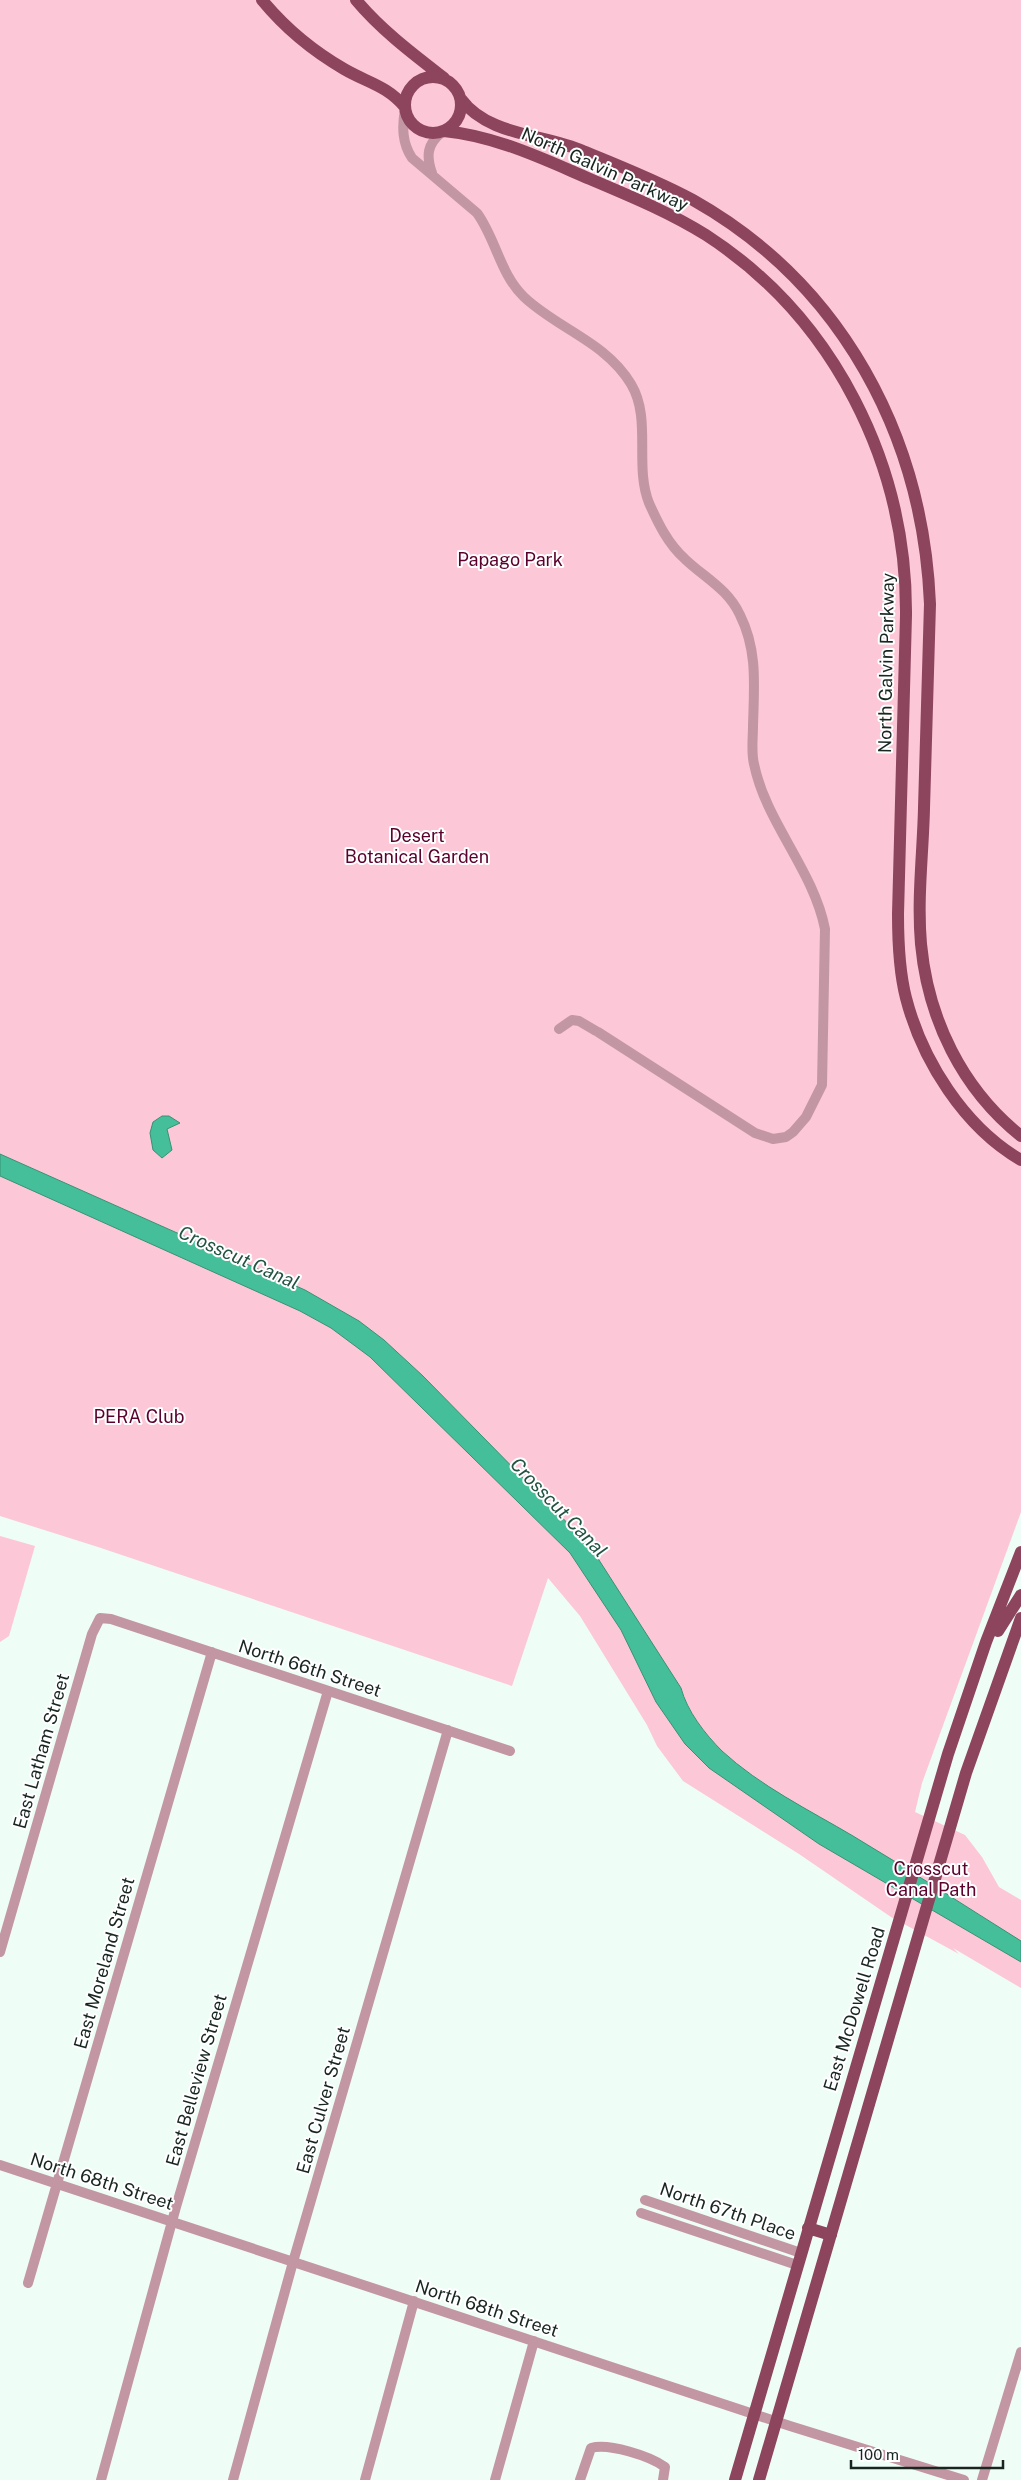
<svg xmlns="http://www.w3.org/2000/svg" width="1021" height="2480" font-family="'Public Sans',sans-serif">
<rect width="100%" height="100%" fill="#effdf7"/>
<!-- green -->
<path fill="#fcc7d6" d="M 0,0 L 1021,0 L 1021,1512 L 922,1783 L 915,1812 L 965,1835 L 982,1857 L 999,1887 L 1021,1900 L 1021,1988 L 953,1948 L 959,1954 L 891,1917 L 799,1854 L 683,1781 L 657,1746 L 647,1725 L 580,1616 L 548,1578 L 512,1686 L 98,1547 L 0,1516 Z
M 0,1536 L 35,1546 L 9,1636 L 0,1642 Z"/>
<!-- water -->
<path fill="#45bf99" stroke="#389175" d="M 162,1116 L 169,1116 L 180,1123 L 167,1129 L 172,1150 L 162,1158 L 153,1150 L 150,1133 L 153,1122 Z
M 0,1154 L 305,1290 L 359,1321 L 384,1340 L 423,1376 L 590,1546 L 681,1688 C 687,1711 705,1734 722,1751 C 760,1786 809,1810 853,1836 C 910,1870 965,1906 1021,1941 L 1021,1962 L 819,1844 L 709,1768 L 685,1744 L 656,1702 L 621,1630 L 570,1553 L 370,1357 L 331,1328 L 300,1311 L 0,1176 Z"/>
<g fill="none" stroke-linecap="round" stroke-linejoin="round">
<!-- minor -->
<path stroke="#c297a3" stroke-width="10" d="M 405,109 C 402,127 402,143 412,158 L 477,213 C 496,239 500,274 524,297 C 558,329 606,342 631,384 C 652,419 634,465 649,503 C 658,523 668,544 685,559 C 705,578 728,589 740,615 C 758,651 754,687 753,726 C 753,738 751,752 754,764 C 766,823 813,869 825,929 L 822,1085 L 806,1117 L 793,1132 L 786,1137 L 773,1139 L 755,1133 L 598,1032
M 432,173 C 426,156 427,144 442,132
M 559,1029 L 572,1020 L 579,1021 L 596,1031
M 0,1952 L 92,1634 L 100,1618 L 111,1619 L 510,1751
M 0,2165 L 790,2426 L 964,2480
M 645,2200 L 801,2253
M 641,2213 L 797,2265
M 28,2283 L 212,1652
M 101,2480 L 176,2207 L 328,1691
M 233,2480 L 293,2262 L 448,1730
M 365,2480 L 414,2301
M 495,2480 L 534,2341
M 580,2480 L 591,2448 C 609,2443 650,2456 665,2467 L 663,2480
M 982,2480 L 1021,2352"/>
<!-- major -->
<path stroke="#8d445d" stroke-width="12" d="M 262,0 C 285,28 313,51 344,69 C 368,83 386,85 405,107
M 356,0 C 381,30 413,54 444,78
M405 105a28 28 0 1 1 56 0a28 28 0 1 1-56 0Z
M 461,99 C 488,136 544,134 583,151 C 620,166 658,181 693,200 C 842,284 923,436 930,604 C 928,672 926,740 924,808 C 923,853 917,899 921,944 C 928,1019 962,1089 1021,1136
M 444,131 C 496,136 543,159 590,179 C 630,196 669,212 706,235 C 834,318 907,464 906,615 L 898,914 C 898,942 899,971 906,998 C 922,1060 964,1127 1021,1160
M 998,1631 L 1021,1595
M 808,2228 L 831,2235
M 735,2480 L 948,1754 L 986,1642 L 1021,1552
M 759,2480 L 966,1773 L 1021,1618"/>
</g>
<g text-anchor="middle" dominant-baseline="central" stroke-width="4" stroke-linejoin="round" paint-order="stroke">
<!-- street labels -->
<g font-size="18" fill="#182621" stroke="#fff">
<text transform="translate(605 169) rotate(24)">North Galvin Parkway</text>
<text transform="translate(886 663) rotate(-89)">North Galvin Parkway</text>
<text transform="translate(310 1668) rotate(18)">North 66th Street</text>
<text transform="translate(41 1751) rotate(-74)">East Latham Street</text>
<text transform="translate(104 1963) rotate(-74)">East Moreland Street</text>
<text transform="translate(854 2009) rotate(-73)">East McDowell Road</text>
<text transform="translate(196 2080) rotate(-74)">East Belleview Street</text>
<text transform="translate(323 2100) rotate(-74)">East Culver Street</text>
<text transform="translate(102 2181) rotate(18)">North 68th Street</text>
<text transform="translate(728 2211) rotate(19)">North 67th Place</text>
<text transform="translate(487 2308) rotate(18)">North 68th Street</text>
</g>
<!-- park labels -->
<g font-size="18" fill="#5a012d" stroke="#fff">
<text x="510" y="559">Papago Park</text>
<text x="417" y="835">Desert<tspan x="417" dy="21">Botanical Garden</tspan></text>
<text x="139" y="1416">PERA Club</text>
<text x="931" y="1868">Crosscut<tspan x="931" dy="21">Canal Path</tspan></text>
</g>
<!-- water labels -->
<g font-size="19" font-style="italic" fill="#225343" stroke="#fff">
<text transform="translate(239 1257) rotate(24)">Crosscut Canal</text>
<text transform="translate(559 1507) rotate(46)">Crosscut Canal</text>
</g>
</g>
<!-- scale -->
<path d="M851 2460v8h152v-8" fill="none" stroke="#182621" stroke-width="2.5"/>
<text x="858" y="2460" font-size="15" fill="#182621" stroke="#ffffff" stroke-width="4" paint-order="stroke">100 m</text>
</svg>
